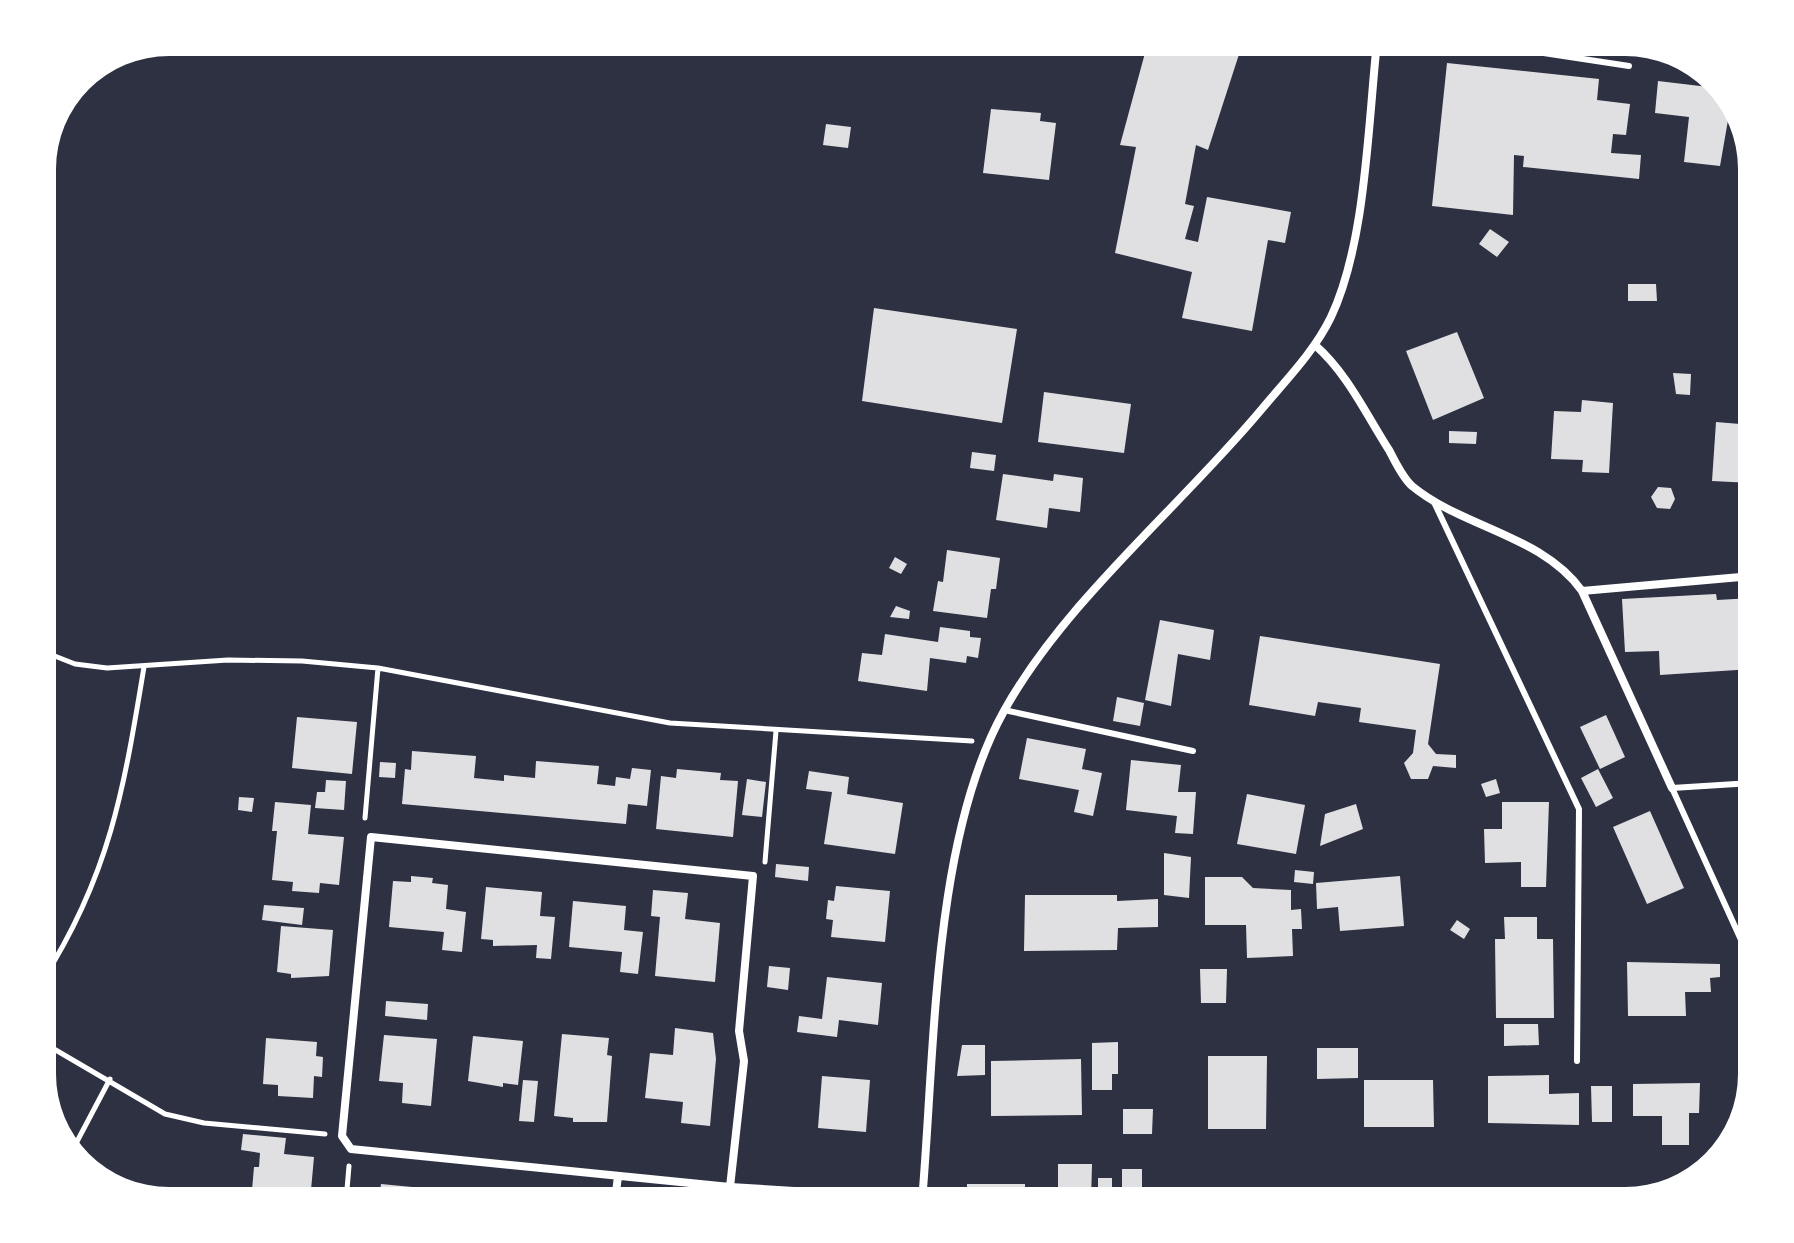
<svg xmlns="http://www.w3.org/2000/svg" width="1794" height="1243" font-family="'Work Sans',sans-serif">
<rect width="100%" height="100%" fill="#2d3142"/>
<!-- building -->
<path fill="#e0e0e3" d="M 1148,42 L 1175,45 L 1176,42 L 1243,42 L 1208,150 L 1196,145 L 1185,204 L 1194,206 L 1185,239 L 1198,242 L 1207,197 L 1291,212 L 1285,243 L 1268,240 L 1252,331 L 1182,318 L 1192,272 L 1115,253 L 1136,147 L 1120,145 Z
M 1447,63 L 1599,79 L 1597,100 L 1630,104 L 1626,135 L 1613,134 L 1611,153 L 1641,155 L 1639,179 L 1523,167 L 1524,156 L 1514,155 L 1513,215 L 1432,206 Z
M 1658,81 L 1717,88 L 1731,103 L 1720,166 L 1684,162 L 1689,117 L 1655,113 Z
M 991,109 L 1041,113 L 1040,121 L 1056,123 L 1049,180 L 983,173 Z
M 826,124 L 851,127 L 848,148 L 823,145 Z
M 1490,229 L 1509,242 L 1497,257 L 1479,244 Z
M 1628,284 L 1656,284 L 1657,301 L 1628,301 Z
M 874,308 L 1017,329 L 1002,423 L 862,401 Z
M 1457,332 L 1484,398 L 1433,420 L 1406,351 Z
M 1673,373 L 1691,374 L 1690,395 L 1676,394 Z
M 1044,392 L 1131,404 L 1124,453 L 1038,442 Z
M 1582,400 L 1613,403 L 1609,473 L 1582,472 L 1583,460 L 1551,459 L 1554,411 L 1581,412 Z
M 1716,422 L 1752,425 L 1752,483 L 1712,481 Z
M 1449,431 L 1477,432 L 1476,444 L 1449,443 Z
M 972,452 L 996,455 L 994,471 L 970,468 Z
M 1003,474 L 1053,481 L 1054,474 L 1083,478 L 1080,512 L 1049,508 L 1047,528 L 996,520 Z
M 1658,487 L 1671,488 L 1675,499 L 1670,509 L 1657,508 L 1651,497 Z
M 947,550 L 1000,558 L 996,589 L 991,589 L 987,618 L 933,611 L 938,581 L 943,582 Z
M 895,557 L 907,564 L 901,574 L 889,568 Z
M 1716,594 L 1717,600 L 1752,598 L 1752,669 L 1660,675 L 1659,651 L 1625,652 L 1622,599 Z
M 896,606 L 910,611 L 909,619 L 890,617 Z
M 1160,620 L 1214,630 L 1210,660 L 1178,654 L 1171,706 L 1145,700 Z
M 940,627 L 970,631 L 970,637 L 981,638 L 978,658 L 967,656 L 966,663 L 930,658 L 927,691 L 858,681 L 862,653 L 882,655 L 885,634 L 938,642 Z
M 1260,636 L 1440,664 L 1428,744 L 1436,754 L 1456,755 L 1456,768 L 1433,766 L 1428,779 L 1411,779 L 1404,763 L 1413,753 L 1416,730 L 1359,722 L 1361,708 L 1318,702 L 1315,716 L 1249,705 Z
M 1117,697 L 1144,703 L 1140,726 L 1113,721 Z
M 1606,715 L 1625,757 L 1600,769 L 1580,727 Z
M 297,717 L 357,722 L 352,774 L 292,768 Z
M 1027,738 L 1086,749 L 1082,769 L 1102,773 L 1093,816 L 1074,812 L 1079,790 L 1019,779 Z
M 412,751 L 476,756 L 474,778 L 504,781 L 504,775 L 535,778 L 536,761 L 599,766 L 597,784 L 615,786 L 616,777 L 630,779 L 632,768 L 651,770 L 647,806 L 628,804 L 626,824 L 402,804 L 405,769 L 411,770 Z
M 1131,760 L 1181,765 L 1178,792 L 1196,792 L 1193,834 L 1175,833 L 1177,816 L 1126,810 Z
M 380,762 L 396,763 L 395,778 L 379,777 Z
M 677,769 L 721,773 L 720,780 L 738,781 L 733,837 L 656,829 L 661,776 L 676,778 Z
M 1598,769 L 1613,798 L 1596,807 L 1581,778 Z
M 809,771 L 849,777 L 847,794 L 903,803 L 895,854 L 824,844 L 832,792 L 806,789 Z
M 747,779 L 766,782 L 762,817 L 742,815 Z
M 1496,779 L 1500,793 L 1486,797 L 1481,784 Z
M 326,780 L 346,781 L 344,810 L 315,808 L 317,792 L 325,792 Z
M 1247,794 L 1305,805 L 1296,854 L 1237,844 Z
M 239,797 L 254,798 L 252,812 L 238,810 Z
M 275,802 L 311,805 L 308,834 L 344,837 L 339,885 L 320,883 L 319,893 L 292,891 L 293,882 L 272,880 L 277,831 L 272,831 Z
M 1502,802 L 1549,802 L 1546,887 L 1521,887 L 1521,862 L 1485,863 L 1484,829 L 1502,829 Z
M 1356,804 L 1363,829 L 1320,846 L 1325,814 Z
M 1650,811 L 1684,888 L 1647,904 L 1613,827 Z
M 1164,853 L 1191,857 L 1189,898 L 1164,895 Z
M 776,864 L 809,867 L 808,881 L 775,877 Z
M 1295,870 L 1314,872 L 1313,884 L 1294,882 Z
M 411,876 L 433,878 L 432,883 L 448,885 L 446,909 L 466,912 L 462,952 L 442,950 L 444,932 L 389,927 L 393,881 L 411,882 Z
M 1400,876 L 1404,926 L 1340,931 L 1338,907 L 1317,909 L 1316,883 Z
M 1205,877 L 1242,877 L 1253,888 L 1291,890 L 1291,910 L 1301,909 L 1302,929 L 1292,929 L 1293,956 L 1247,958 L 1246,925 L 1205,925 Z
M 836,886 L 890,891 L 885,942 L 831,937 L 833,920 L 826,919 L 828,900 L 834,901 Z
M 486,887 L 542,892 L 540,916 L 555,917 L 551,959 L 536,958 L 537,945 L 493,946 L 493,940 L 481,939 Z
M 653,890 L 688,893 L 685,919 L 720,923 L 715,982 L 655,976 L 660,917 L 651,916 Z
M 1025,895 L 1117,895 L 1117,901 L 1158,899 L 1158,927 L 1118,928 L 1117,950 L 1024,951 Z
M 573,901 L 626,906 L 624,930 L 643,932 L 638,974 L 620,972 L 622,952 L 569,947 Z
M 264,905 L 304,908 L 302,925 L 262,920 Z
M 1504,917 L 1537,917 L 1537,939 L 1553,939 L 1554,1018 L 1496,1018 L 1495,939 L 1505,939 Z
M 1457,920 L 1470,929 L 1464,939 L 1450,930 Z
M 281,926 L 333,930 L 329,976 L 291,978 L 291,974 L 277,972 Z
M 1627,962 L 1720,964 L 1720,977 L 1710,978 L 1711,992 L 1685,992 L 1686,1016 L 1628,1016 Z
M 769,966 L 790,968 L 788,990 L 767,987 Z
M 1200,969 L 1227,969 L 1226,1003 L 1201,1003 Z
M 827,977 L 882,983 L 878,1025 L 839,1020 L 837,1037 L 797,1032 L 799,1016 L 822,1019 Z
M 386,1001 L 428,1004 L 427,1020 L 385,1016 Z
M 1504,1024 L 1538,1024 L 1539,1045 L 1504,1046 Z
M 675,1028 L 713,1033 L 716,1059 L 710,1126 L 681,1123 L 683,1102 L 645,1098 L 650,1053 L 673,1055 Z
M 562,1034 L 609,1038 L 607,1055 L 612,1056 L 607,1122 L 573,1122 L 573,1118 L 554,1116 Z
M 384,1035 L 437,1039 L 431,1106 L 402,1103 L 403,1083 L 379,1081 Z
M 473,1036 L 523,1041 L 518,1085 L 503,1083 L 503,1087 L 468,1081 Z
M 266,1038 L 317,1042 L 316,1056 L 323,1057 L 322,1077 L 314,1076 L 313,1098 L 278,1096 L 278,1085 L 263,1084 Z
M 1118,1042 L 1118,1074 L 1112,1074 L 1112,1090 L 1092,1090 L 1092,1043 Z
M 962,1045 L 985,1045 L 985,1075 L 957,1076 Z
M 1317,1048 L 1358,1048 L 1358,1078 L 1317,1079 Z
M 1208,1056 L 1267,1056 L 1266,1129 L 1208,1129 Z
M 1081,1059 L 1082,1115 L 991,1116 L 991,1061 Z
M 1549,1075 L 1549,1094 L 1579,1093 L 1579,1125 L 1488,1123 L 1488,1076 Z
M 822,1076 L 870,1080 L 866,1132 L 818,1128 Z
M 523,1080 L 538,1081 L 534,1122 L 519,1121 Z
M 1364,1080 L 1433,1080 L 1434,1127 L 1364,1127 Z
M 1700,1083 L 1699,1113 L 1689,1113 L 1689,1145 L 1662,1145 L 1662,1116 L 1633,1116 L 1633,1084 Z
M 1591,1086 L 1612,1086 L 1612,1122 L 1592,1122 Z
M 1123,1109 L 1153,1109 L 1152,1134 L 1123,1134 Z
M 243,1134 L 286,1138 L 284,1154 L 314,1157 L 310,1201 L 256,1201 L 257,1190 L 252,1190 L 254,1167 L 259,1167 L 260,1153 L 241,1150 Z
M 1058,1164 L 1092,1164 L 1091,1201 L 1058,1201 Z
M 1122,1169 L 1142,1169 L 1142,1187 L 1122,1188 Z
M 1098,1178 L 1112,1178 L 1112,1195 L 1098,1195 Z
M 381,1184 L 433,1189 L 432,1201 L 379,1201 Z
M 967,1184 L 1025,1184 L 1025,1201 L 967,1201 Z
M 535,1195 L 576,1199 L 576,1201 L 535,1201 Z"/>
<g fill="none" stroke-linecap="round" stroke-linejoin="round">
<!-- path -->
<path stroke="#fff" stroke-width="5" d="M 42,651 L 75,664 L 107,668 L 228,660 L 302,661 L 378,668 L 670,723 L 972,741
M 365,818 L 378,668
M 765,862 L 776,731
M 42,981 C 110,875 124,788 144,667
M 42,1042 L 165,1114 L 204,1123 L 325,1134
M 72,1151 L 110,1079
M 346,1201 L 349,1166"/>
<!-- service -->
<path stroke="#fff" stroke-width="6" d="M 1509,42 L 1537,52 L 1629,66
M 1433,500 L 1579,809 L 1577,1061
M 1004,710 L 1193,751
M 1752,783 L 1672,788 L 1752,964"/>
<!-- minor -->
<path stroke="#fff" stroke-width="8" d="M 1315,345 C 1347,373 1366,414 1389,450 C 1395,461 1402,477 1412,486 C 1463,528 1542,535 1582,591 L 1672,788
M 1582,591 L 1752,576
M 730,1187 L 744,1061 L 739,1031 L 753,876 L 371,837 L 342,1136 L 351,1149 L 730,1187 L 922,1199
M 615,1201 L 618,1176
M 922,1201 C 935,1054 932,840 1004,711 C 1065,601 1180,507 1261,410 C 1286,380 1314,352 1331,317 C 1366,243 1368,124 1377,42"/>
</g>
<!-- crop -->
<path d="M0 0H1794V1243H0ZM169 56H1625A113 113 0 0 1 1738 169V1074A113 113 0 0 1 1625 1187H169A113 113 0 0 1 56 1074V169A113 113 0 0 1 169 56Z" fill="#fff" fill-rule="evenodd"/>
</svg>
